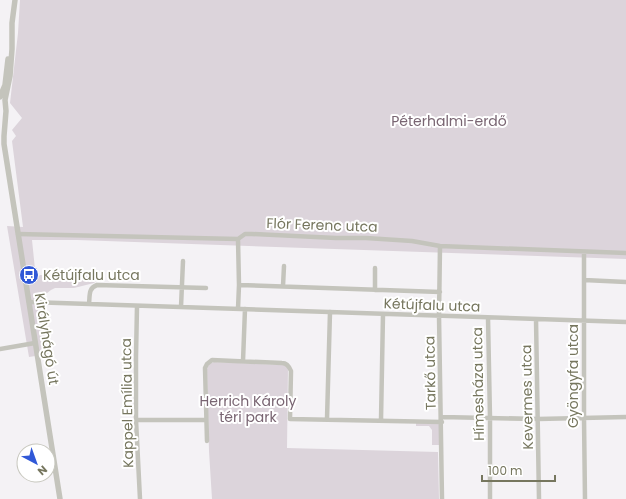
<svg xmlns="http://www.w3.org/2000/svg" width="626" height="499" font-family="Poppins,sans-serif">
<rect width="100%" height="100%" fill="#f4f2f5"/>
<!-- green -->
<path fill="#dcd4db" d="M 20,0 L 626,0 L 626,259 L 77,240 L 32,240 L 36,279 L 40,275 C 56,276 81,280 96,274 L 97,277 L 96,281 L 94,283 L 74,288 L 55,288 L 51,290 L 42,297 L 39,296 L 48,354 L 29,357 L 7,226 L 23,227 L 12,141 L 16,136 L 12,130 L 22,118 L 10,103 L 18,33 Z
M 214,362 L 282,365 L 284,365 L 288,368 L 287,448 L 438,452 L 439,499 L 212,499 L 209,451 L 207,369 L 209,364 Z
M 416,423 L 440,423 L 441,445 L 432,445 L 432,430 L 429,426 L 416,426 Z"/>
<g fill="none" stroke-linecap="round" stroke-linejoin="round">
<!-- minor -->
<path stroke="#c4c4bc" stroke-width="4.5" d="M 18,234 L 238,239 L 245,234 L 252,234 L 336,238 L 366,238 L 412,241 L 440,246 L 626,253
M 440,246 L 439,316 L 442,499
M 584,252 L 584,418 L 585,499
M 584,280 L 626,282
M 239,285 L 440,292
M 283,286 L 284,266
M 375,290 L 375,268
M 29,302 L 626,322
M 89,304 C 90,296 88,288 97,285 L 206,288
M 137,306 L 136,357 L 136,420 L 140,499
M 181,307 L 183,261
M 238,309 L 239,285 L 238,239
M 488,318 L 490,418 L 490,499
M 536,319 L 539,499
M 0,349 L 35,343
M 243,361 L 245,309
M 442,417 L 538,419 L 626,417
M 327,419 L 330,312
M 136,420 L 206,420
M 381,420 L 383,314
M 207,441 L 205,368 L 207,364 L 212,360 L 282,363 C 287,363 289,366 291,371 L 290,419 L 442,422"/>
<!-- tertiary -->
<path stroke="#c4c4bc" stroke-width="5.5" d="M 15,0 L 12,23 L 12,49 L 10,76 L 5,100 L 6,111 L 4,136 L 4,144 L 60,499
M 0,97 L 5,85 L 8,59"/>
</g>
<!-- icons -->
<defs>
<g id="bus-disc" transform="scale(1)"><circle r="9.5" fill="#3058d7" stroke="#fff"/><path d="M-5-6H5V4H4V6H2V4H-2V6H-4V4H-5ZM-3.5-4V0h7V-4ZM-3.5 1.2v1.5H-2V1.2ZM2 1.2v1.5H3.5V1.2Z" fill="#fff"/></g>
</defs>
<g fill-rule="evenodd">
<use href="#bus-disc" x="29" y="275"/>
</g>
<g text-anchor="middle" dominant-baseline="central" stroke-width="4" stroke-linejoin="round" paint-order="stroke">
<!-- park labels -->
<g font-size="14" fill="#796572" stroke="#fff">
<text x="449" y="121">Péterhalmi-erdő</text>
<text x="248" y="401">Herrich Károly<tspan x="248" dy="16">téri park</tspan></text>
</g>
<!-- street labels -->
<g font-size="14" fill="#76765e" stroke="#fff">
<text transform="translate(322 225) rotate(2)">Flór Ferenc utca</text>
<text transform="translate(432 305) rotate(2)">Kétújfalu utca</text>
<text transform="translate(47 339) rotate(81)">Királyhágó út</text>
<text transform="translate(430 373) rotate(-91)">Tarkő utca</text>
<text transform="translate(573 376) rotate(-90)">Gyöngyfa utca</text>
<text transform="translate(478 384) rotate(-91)">Hímesháza utca</text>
<text transform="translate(527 397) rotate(-91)">Kevermes utca</text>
<text transform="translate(127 403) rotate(-91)">Kappel Emília utca</text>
</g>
<!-- poi labels -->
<g font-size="14" fill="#76765e" stroke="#fff" text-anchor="start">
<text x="43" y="275">Kétújfalu utca</text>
</g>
</g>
<!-- north arrow -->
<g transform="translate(36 463) rotate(139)"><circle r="19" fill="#ffffff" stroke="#c8c8bf"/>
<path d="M0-3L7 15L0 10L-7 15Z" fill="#3058d7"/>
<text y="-6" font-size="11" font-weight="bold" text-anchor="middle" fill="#76765e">N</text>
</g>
<!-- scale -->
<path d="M482 475v6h73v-6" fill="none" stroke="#76765e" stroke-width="2"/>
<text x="488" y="475" font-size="12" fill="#76765e" stroke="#ffffff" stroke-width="3" paint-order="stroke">100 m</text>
</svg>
